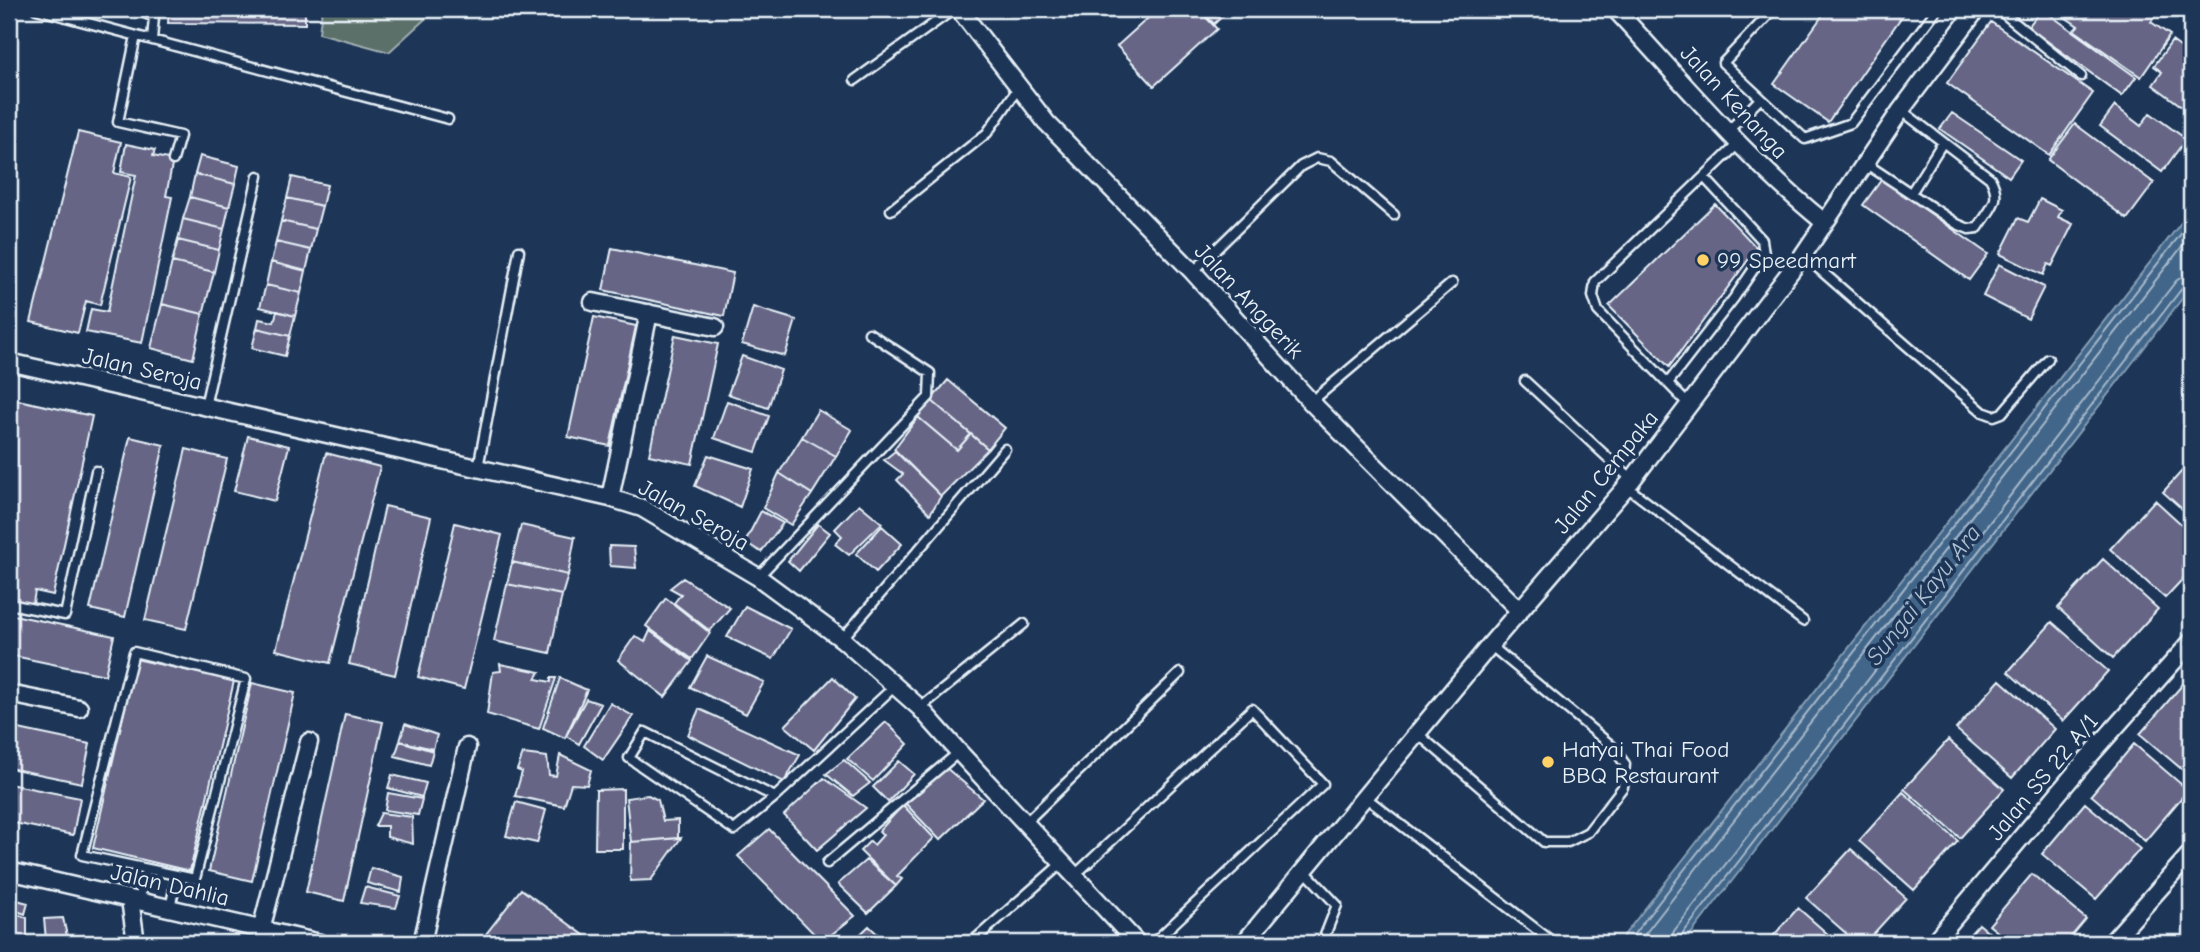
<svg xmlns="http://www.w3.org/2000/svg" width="2200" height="952" font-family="'Comic Neue',sans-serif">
<rect width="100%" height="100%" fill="#1d3557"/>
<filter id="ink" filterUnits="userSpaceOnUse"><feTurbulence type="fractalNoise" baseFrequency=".0143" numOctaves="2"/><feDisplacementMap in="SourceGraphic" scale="14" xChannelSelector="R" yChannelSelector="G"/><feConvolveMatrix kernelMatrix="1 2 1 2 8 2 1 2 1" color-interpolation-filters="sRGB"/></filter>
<g filter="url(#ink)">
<!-- green -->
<path fill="#5c6f6b" stroke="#a2b0b2" stroke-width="2" d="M 322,9 L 436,9 L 389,52 L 319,33 Z"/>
<!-- water -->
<path fill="#436689" stroke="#859eb5" stroke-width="2" d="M 2191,210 L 2191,287 L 1684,943 L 1618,943 Z"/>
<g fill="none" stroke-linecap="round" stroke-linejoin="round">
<!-- shore -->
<path stroke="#a6b9cc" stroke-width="2" d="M 1627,943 L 2191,221
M 1638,943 L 2191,235
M 1670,943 L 1674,931 L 2176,281 L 2183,276 L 2191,275
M 1679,943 L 1681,936 L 2183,287 L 2191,284"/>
</g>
<!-- building -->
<path fill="#666586" stroke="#e8f1f8" stroke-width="2" d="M 169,9 L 305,9 L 305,24 L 168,23 Z
M 1158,9 L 1198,9 L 1217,29 L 1154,86 L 1117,46 Z
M 1200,9 L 1230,9 L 1214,24 Z
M 1827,9 L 1907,9 L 1828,122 L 1774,84 Z
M 2042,9 L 2136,77 L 2122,96 L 2028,27 Z
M 2053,9 L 2150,9 L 2157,13 L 2151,22 L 2170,35 L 2141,77 L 2074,30 L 2078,26 Z
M 1991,22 L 2093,93 L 2049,155 L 1947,83 Z
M 2172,41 L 2191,55 L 2191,113 L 2153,85 L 2162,72 L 2154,66 Z
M 2115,106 L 2141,126 L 2150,113 L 2186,139 L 2162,172 L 2100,126 Z
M 1952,113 L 2021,160 L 2009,177 L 1940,129 Z
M 2075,124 L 2154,183 L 2127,219 L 2048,160 Z
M 78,132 L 121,142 L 114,173 L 131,177 L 100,305 L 86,301 L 78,333 L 31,322 Z
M 126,144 L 155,150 L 153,156 L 173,160 L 166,196 L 172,197 L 142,343 L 86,332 L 91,309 L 107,312 L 136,175 L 121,172 Z
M 200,156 L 239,166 L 235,184 L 195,174 Z
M 195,174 L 235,184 L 229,207 L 190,197 Z
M 292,177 L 327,185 L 322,206 L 287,198 Z
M 1882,179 L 1988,254 L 1969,280 L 1863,205 Z
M 190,197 L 229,207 L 224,229 L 183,219 Z
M 287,198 L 322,206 L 316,229 L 281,221 Z
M 2040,199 L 2062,210 L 2058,217 L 2073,224 L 2052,266 L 2048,264 L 2043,275 L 2000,254 L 2018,218 L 2028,222 Z
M 1715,204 L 1757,248 L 1669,367 L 1609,306 Z
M 183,219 L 224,229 L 219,250 L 178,240 Z
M 281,221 L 316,229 L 311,250 L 276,242 Z
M 178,240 L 219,250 L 214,272 L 172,262 Z
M 276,242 L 311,250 L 306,271 L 271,262 Z
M 612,248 L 733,273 L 724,316 L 603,290 Z
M 172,262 L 214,272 L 203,314 L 162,304 Z
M 271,262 L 306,271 L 301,293 L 266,285 Z
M 1999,264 L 2044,287 L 2028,319 L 1983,296 Z
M 266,285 L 301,293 L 295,316 L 260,307 Z
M 162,304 L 203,314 L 193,359 L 151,348 Z
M 753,307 L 796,320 L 785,356 L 742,344 Z
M 277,311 L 295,316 L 290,336 L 257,328 L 259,319 L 274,322 Z
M 594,317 L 636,326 L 610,446 L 568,437 Z
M 257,328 L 290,336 L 285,356 L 252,348 Z
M 675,335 L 718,344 L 692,464 L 649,455 Z
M 742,356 L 781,370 L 768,408 L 728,394 Z
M 948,380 L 1005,428 L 988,449 L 931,400 Z
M 9,398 L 92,416 L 53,595 L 35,591 L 32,609 L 9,604 Z
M 931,400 L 971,434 L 957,450 L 918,417 Z
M 727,401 L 769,416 L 756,452 L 714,438 Z
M 818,410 L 852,430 L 836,456 L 802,437 Z
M 918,417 L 957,450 L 971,434 L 988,449 L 941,496 L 894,449 Z
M 248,436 L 289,446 L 275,501 L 234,491 Z
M 130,437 L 164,445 L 125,617 L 90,609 Z
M 802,437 L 836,456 L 812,494 L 779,473 Z
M 186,449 L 227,459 L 186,629 L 145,620 Z
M 895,451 L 941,496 L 930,514 L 897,480 L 903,474 L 884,460 Z
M 326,453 L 380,467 L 330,663 L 276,650 Z
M 708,455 L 753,469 L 740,507 L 695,486 Z
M 2191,461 L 2191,517 L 2163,492 Z
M 779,473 L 812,494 L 791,525 L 763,508 Z
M 2155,500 L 2191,533 L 2191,570 L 2165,598 L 2110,549 Z
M 859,504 L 882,523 L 849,555 L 835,544 L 842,536 L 835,529 Z
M 385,506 L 431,517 L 395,675 L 349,664 Z
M 761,511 L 783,523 L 761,552 L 745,542 Z
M 455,523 L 502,535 L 464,689 L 418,677 Z
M 818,524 L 830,533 L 799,571 L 788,561 Z
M 521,525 L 575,537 L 568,575 L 512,562 Z
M 882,526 L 902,544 L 876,572 L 856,554 Z
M 609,546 L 634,547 L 636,568 L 610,566 Z
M 2103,559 L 2158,609 L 2113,658 L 2058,608 Z
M 512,562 L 568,575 L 562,595 L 507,584 Z
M 683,578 L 730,608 L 710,631 L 674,603 L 681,594 L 670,588 Z
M 507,584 L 562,595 L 550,653 L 494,641 Z
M 666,598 L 710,633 L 692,659 L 646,626 Z
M 745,606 L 791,629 L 773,659 L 727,637 Z
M 9,614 L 114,636 L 105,675 L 9,655 Z
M 2052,622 L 2108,671 L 2063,721 L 2008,672 Z
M 650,631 L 692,661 L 665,697 L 618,660 L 635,636 L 645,642 Z
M 707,656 L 764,682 L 746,714 L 690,687 Z
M 136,659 L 234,681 L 190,871 L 93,848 Z
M 500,664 L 540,672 L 536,679 L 551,682 L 551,678 L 556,678 L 539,729 L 487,714 L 493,672 L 501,671 Z
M 833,677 L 855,699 L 814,750 L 785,726 Z
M 560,678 L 587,690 L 565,738 L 543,728 Z
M 2000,680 L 2055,729 L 2012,778 L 1956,729 Z
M 252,683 L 295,693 L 252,881 L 209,871 Z
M 2183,684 L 2191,691 L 2191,777 L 2140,734 Z
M 586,699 L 601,704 L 579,744 L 566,736 Z
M 610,703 L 633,716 L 603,760 L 584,746 Z
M 699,709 L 800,755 L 784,782 L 688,735 Z
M 345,714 L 383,722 L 344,901 L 306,892 Z
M 886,722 L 908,744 L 873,781 L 847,759 Z
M 405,724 L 437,735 L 433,749 L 400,741 Z
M 9,727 L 90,744 L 82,783 L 9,768 Z
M 1948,740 L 2004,789 L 1960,838 L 1904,789 Z
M 400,741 L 433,751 L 429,765 L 395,756 Z
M 2134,744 L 2188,790 L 2145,841 L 2091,795 Z
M 523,754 L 547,757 L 549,775 L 556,776 L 560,755 L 591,770 L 587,785 L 571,784 L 564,806 L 515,796 L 522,772 L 517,770 Z
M 844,760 L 870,783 L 853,796 L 826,774 Z
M 899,761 L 914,774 L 888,802 L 873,787 Z
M 945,767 L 983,799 L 940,840 L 904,802 Z
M 392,775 L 426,783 L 422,797 L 388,788 Z
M 824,778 L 866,808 L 817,850 L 784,815 Z
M 9,784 L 80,798 L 73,835 L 9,822 Z
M 623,789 L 623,849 L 595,849 L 596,790 Z
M 1903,792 L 1958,841 L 1914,890 L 1859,841 Z
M 388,793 L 422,799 L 418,815 L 385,810 Z
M 648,795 L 658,800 L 663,821 L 678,820 L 678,838 L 631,842 L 626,798 Z
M 516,802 L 546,810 L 537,843 L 506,836 Z
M 2085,803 L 2140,849 L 2096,899 L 2042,854 Z
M 903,805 L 934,838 L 897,876 L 902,879 L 896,886 L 860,851 L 870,841 L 874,845 L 883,835 L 879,831 Z
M 381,813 L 412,817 L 413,844 L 387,837 L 387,826 L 375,826 Z
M 769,829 L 855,916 L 822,942 L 738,856 Z
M 681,838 L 651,880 L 630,881 L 631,842 Z
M 1851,849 L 1906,898 L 1865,943 L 1857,943 L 1806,898 Z
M 866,860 L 896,886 L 868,913 L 838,884 Z
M 371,868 L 403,877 L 401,892 L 367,883 Z
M 2032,874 L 2086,919 L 2066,943 L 2011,943 L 1989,925 Z
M 365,887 L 400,896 L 396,908 L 360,903 Z
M 521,889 L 588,938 L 584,943 L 479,943 Z
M 9,898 L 28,903 L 25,914 L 9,908 Z
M 1798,908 L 1838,943 L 1767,943 Z
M 9,911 L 27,918 L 27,943 L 9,943 Z
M 63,918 L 67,936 L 46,939 L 44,919 Z
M 1979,924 L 2002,943 L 1962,943 Z
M 869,926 L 887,943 L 851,943 Z"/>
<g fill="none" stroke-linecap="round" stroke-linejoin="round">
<!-- lane casing -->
<g stroke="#e8f1f8" stroke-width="13">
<path id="lane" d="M 36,9 L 448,119
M 135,9 L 154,17 L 152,40
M 1774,9 L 1723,63 L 1805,139 L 1851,123 L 1937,9
M 1998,9 L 2081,76
M 2187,9 L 2191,10
M 136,36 L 118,122 L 180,136 L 173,160
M 855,80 L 954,9
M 1728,131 L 1760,99
M 1865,163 L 1957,224 L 1969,229 L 1978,228 C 1990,208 2003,201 1990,178 L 1901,110
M 1911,193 L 1943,142
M 891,210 L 987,133 L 1019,87
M 1803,255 L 1983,412 L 1994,416 L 2002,413 L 2048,359
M 1193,272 L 1301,166 L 1317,158 L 1331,161 L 1394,215
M 1525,381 L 1632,480
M 1668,383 L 1734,298 L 1764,254 L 1762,240 L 1704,177
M 1311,402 L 1452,283
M 1688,404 L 1598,311 L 1593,296 L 1595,282 L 1740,142
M 205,406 L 258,176
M 478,468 L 519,251
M 1627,487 L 1803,621
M 758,577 L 929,397 L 930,373 L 869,333
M 9,604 L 65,615 L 96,471
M 842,639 L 1005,449
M 134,652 L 246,679 L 195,879 L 82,855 Z
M 920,708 L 1024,624
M 1417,733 L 1544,842 L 1568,842 L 1588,832 L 1623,787 L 1625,764 L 1612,746 L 1490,645
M 775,797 L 734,830 L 629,758 L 645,732 L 775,797 L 895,686
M 1365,797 L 1554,943
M 1025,823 L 1180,673
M 827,863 L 959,752
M 1304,870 L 1337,905 L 1322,943
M 1074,876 L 1252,709 L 1323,784 L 1153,943
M 139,901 L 146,870
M 170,908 L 177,876
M 971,943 L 1062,863"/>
</g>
<!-- street casing -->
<g stroke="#e8f1f8" stroke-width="21">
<path id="street" d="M 959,9 L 1046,122 L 1193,272 L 1311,402 L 1520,611
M 1615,9 C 1682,81 1747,160 1824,222
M 593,302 L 715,327
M 9,362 L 610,498 L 642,508 L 758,577 L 842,639 L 920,708 L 959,752 L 1137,943
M 610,498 L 649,313
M 9,694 L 79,708
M 9,871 L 320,943
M 130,899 L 136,943
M 261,930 L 309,742
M 422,943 L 467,747
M 1244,943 L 1490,645 L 1632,480 L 1803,255 L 1901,110 L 1977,9
M 1933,943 L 2086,760 L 2191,642
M 2111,943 L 2191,853"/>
</g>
<!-- lane -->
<use href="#lane" stroke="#1d3557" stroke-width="8"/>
<!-- street -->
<use href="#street" stroke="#1d3557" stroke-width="16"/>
</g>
</g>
<!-- markers -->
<g fill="#ffd166" stroke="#1d3557" stroke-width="2.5">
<circle cx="1703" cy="260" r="7"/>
<circle cx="1548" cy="762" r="7"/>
</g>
<g text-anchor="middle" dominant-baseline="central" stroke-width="7" stroke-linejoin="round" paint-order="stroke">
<!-- street labels -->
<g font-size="23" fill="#e8f1f8" stroke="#1d3557">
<text transform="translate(1734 102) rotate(47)">Jalan Kenanga</text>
<text transform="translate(1249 301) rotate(47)">Jalan Anggerik</text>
<text transform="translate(142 369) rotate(13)">Jalan Seroja</text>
<text transform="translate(1606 472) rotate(-51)">Jalan Cempaka</text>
<text transform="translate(694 515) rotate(29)">Jalan Seroja</text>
<text transform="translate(2043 777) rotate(-50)">Jalan SS 22 A/1</text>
<text transform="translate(170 885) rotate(13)">Jalan Dahlia</text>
</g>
<!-- poi labels -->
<g font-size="23" fill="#e8f1f8" stroke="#1d3557" text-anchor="start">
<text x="1717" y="260">99 Speedmart</text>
<text x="1562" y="749">Hatyai Thai Food<tspan x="1562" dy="26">BBQ Restaurant</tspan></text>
</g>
<!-- water labels -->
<g font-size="24" font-style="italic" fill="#aec0d1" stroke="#1d3557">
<text transform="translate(1923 595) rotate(-52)">Sungai Kayu Ara</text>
</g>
</g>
<!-- margin -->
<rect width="2200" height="952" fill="none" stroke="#1d3557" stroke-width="35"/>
<rect x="18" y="18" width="2165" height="917" fill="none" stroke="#e8f1f8" stroke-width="2.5" filter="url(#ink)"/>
</svg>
